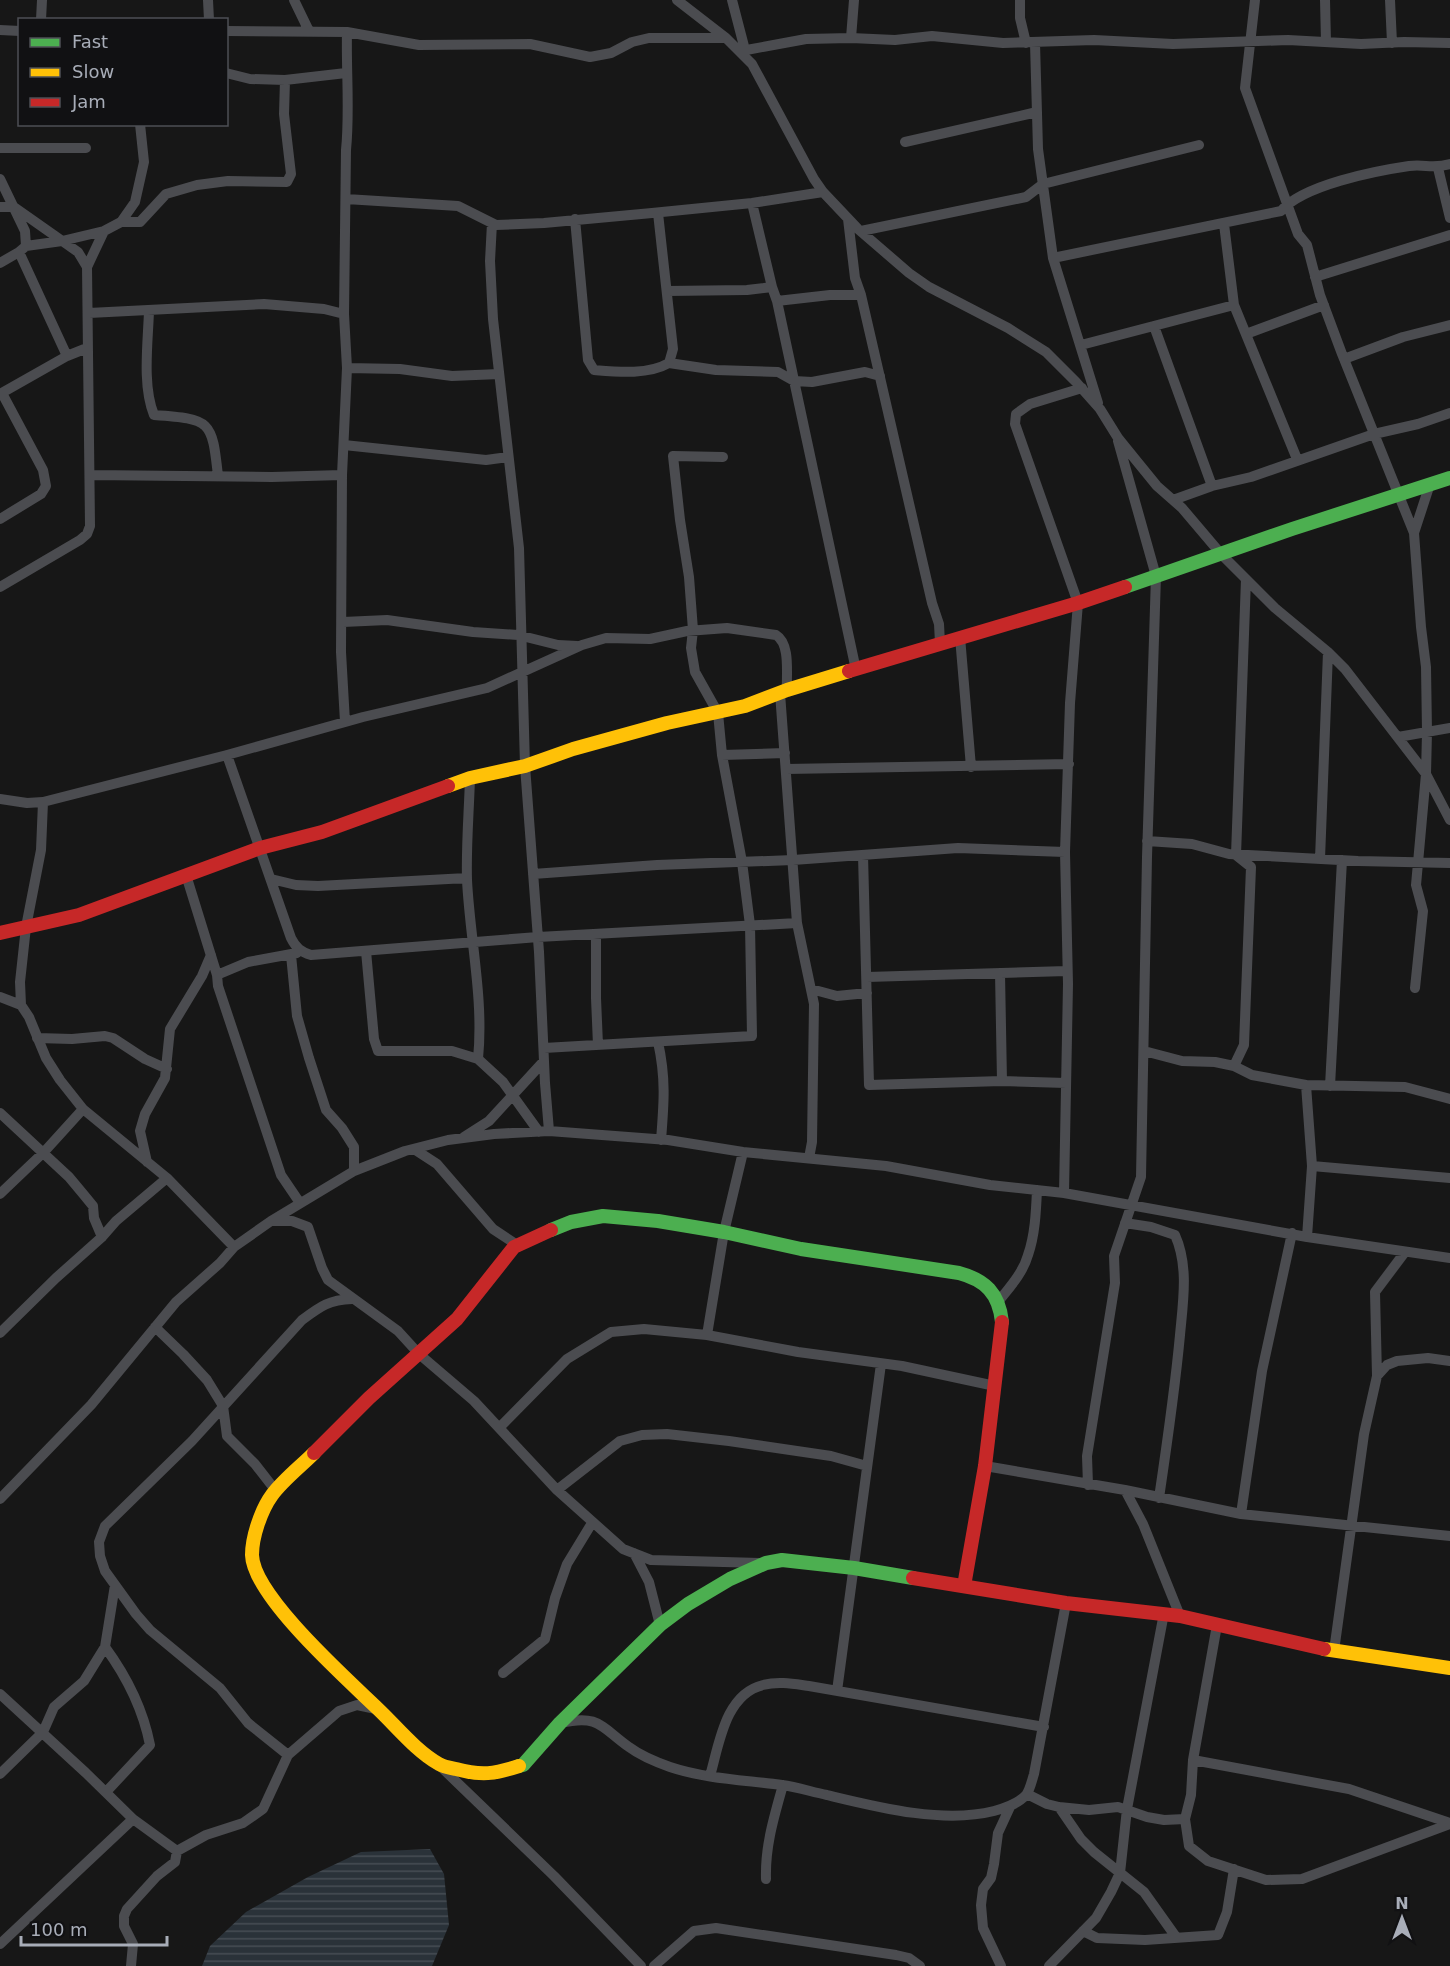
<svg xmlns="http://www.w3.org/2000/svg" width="1450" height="1966" font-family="'DejaVu Sans',sans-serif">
<defs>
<pattern id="water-rules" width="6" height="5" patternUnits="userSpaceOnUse" patternTransform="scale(1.5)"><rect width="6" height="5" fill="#2a3239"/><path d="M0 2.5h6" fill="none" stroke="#464d54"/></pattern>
</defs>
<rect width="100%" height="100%" fill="#171717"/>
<!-- water -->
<path fill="url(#water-rules)" d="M 430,1849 L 444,1874 L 449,1925 L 432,1966 L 202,1966 L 210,1946 L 246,1912 L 308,1877 L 361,1852 Z"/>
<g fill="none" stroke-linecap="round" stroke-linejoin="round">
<!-- street -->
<path stroke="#4b4c50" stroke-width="10" d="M 208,0 L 209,20
M 294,0 L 309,31
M 677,0 L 726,38 L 752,64 L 814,179 L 823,192 L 858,229 L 909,273 L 929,287 L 1008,328 L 1046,352 L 1076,382 L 1100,409 L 1118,438 L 1135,459 L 1157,486 L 1182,508 L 1221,554 L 1275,608 L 1328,652 L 1345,669 L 1426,774 L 1450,820
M 732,0 L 745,50
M 1020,0 L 1020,18 L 1026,43
M 1255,0 L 1245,88 L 1298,234 L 1307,245 L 1320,295 L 1342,354 L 1414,533 L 1421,627 L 1426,667 L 1427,732 L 1426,774 L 1416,885 L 1423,911 L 1415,988
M 1325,0 L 1326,42
M 1390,0 L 1392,43
M 41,20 L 42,0
M 0,30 L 20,31
M 226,31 L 347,32 L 419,45 L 530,44 L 590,57 L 611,53 L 632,42 L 649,38 L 726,38
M 851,38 L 854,0
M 1035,43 L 1038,149 L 1053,258 L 1098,403
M 741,51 L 806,39 L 851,38 L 895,40 L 932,36 L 1003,43 L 1094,40 L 1173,44 L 1288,40 L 1361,44 L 1404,42 L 1450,43
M 226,73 L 250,79 L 285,80
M 905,142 L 1037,112
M 0,148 L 86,148
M 1438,168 L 1450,218
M 0,179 L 25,231 L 26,246 L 19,252 L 0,263
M 346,199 L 458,206 L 496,225 L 544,223 L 652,213 L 752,203 L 823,192
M 752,203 L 772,287
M 0,207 L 14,207 L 78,252 L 87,267
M 575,219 L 588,360 L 594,370 C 618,372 648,375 669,363 L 673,349 L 658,213
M 121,222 L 140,222 L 166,194 L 197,185 L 228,181 L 287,182 L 291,174 L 284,114 L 285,80 L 346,73
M 492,223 L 490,261 L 493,319 L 519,548 L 525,766 L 539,952 L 545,1083 L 549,1131
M 1224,224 L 1234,305 L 1297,459
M 861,231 L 1026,197 L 1043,184 L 1199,145
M 26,246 L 62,241 L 104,231
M 19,252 L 67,356
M 1053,258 L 1281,211 C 1303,185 1375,171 1409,166 C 1425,164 1433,169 1450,164
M 1315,277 L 1450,235
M 667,291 L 747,290 L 772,287 L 777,301 L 830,295 L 861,295 L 855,278 L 848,219
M 861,295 L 932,603 L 939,624 L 940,643
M 777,301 L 856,670
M 149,311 C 148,342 142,386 154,415 C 211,419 212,420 218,476
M 89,313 L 264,304 L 324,309 L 344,314
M 1154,326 L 1212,486
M 1246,334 L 1324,305
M 1081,345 L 1234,305
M 1344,359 L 1403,337 L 1450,325
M 669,363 L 716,370 L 778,372 L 794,381 L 812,382 L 865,372 L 880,376
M 347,368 L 400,369 L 452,376 L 499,374
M 0,394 L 67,356 L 87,348
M 344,445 L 486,460 L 508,457
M 90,475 L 272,477 L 342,475
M 1173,500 L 1212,486 L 1251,477 L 1374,434 L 1418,424 L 1450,413
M 0,519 L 41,494 L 46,486 L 43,470 L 2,393
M 1414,533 L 1430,484
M 0,587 L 80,540 L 87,534 L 90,526 L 87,267 L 104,231 L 121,222 L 135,202 L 144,162 L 140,124
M 343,622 L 387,620 L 473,632 L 518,635 L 558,645 L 577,646
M 960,637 L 971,767
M 780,693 L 797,923 L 814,1004 L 812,1142 L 809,1158
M 345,722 L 341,652 L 342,475 L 347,368 L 344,314 L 346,150 C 350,111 346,71 347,32
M 1398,737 L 1450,728
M 227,755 L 291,938 C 296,948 301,952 311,955 L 538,937 L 797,923
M 722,755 L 785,753
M 786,769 L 1069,764
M 470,778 C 469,812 466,846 467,880 C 470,940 484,999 478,1059 L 503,1082 L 539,1132
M 0,799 L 27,803 L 43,802 L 227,755 L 363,717 L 487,688 L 582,645 L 606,638 L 650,639 L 687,631 L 727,628 L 776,635 C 791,644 786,675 787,690
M 43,802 L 41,850 L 26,927 L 20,982 L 21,1005 L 29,1017 L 46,1058 L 60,1080 L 83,1109 L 167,1178 L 234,1247
M 1147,841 L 1192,844 L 1229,854 L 1358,861 L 1450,863
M 863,855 L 869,1085 L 1002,1081 L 1066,1083
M 1320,859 L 1328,652
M 533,874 L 657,865 L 793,860 L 958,848 L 1065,852
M 186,875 L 217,975 L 218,986 L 281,1175 L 300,1203
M 271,879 L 296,885 L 318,886 L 467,878
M 596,934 L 596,998 L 598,1045
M 366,951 L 374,1039 L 378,1051 L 452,1051 L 478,1059
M 291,955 L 297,1016 L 309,1058 L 326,1110 L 342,1128 L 354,1147 L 354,1171
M 1000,973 L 1002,1081
M 217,975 L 248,962 L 297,953
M 867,977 L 1067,971
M 811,989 L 837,996 L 867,993
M 0,997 L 21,1005
M 37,1038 L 72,1039 L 105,1036 L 113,1038 L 145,1059 L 167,1069
M 658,1042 C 666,1078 664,1103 661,1140
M 544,1048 L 752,1036 L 750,925 L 742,862 L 722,755 L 718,713 L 695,672 L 691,648 L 693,630 L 689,577 L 680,520 L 673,456 L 723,457
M 1144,1051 L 1182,1061 L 1215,1062 L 1234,1066 L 1252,1075 L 1306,1085
M 1234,1066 L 1244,1045 L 1251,867 L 1236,855 L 1246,579
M 1330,1086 L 1342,860
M 0,1113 L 69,1177 L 84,1195 L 93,1206 L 94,1218 L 102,1237
M 464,1137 L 489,1121 L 544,1061
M 414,1149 L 437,1164 L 493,1229 L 517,1245
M 147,1162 L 140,1131 L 145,1114 L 165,1078 L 170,1029 L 202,976 L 211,955
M 1312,1166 L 1450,1178
M 1064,1193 L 1068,984 L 1065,852 L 1070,703 L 1078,603 L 1015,424 L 1016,414 L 1030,404 L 1082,388
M 0,1194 L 44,1152 L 83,1109
M 271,1221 L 292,1221 L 308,1227 L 322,1268 L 328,1280 L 398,1331 L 419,1354 L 474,1401 L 557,1490 L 623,1549 L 651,1560 L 760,1563
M 1125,1223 L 1151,1227 L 1175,1235 C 1189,1266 1183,1302 1180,1335 C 1175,1389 1167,1444 1159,1498
M 1307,1237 L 1312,1166 L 1306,1085 L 1405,1087 L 1450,1099
M 998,1302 C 1009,1288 1023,1273 1028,1255 C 1035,1235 1036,1212 1037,1190
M 155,1327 L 183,1354 L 207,1380 L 223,1406 L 227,1436 L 255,1464 L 276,1491
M 0,1333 L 56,1278 L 102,1237 L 116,1221 L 167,1178
M 707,1335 L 724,1232 L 743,1152
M 1377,1376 L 1375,1292 L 1405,1252
M 499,1428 L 567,1359 L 611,1332 L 644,1329 L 707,1335 L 798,1352 L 902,1366 L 995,1386
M 985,1466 L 1125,1490 L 1241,1514 L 1450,1536
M 1088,1485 L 1087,1456 L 1115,1283 L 1114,1256 L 1141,1177 L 1147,857 L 1156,576 L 1118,441
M 557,1490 L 620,1441 L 642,1435 L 667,1434 L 729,1441 L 831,1456 L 867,1466
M 1125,1490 L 1143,1524 L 1180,1616
M 0,1499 L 91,1405 L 176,1302 L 220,1263 L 234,1247 L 271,1221 L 354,1171 L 405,1151 L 448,1140 L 494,1134 L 549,1131 L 668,1140 L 743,1152 L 886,1166 L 990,1185 L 1064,1193 L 1307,1237 L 1450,1258
M 1241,1514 L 1262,1371 L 1292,1233
M 634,1553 L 649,1582 L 660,1625
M 1217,1625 L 1193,1760 L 1191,1795 L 1185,1819 L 1189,1846 L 1208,1861 L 1266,1880 L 1302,1879 L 1450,1824
M 105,1647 C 127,1677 143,1709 150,1745 L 106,1792
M 1334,1651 L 1364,1434 L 1377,1376 L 1387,1365 L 1397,1361 L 1428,1358 L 1450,1361
M 503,1673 L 545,1639 L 555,1598 L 567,1564 L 592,1523
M 837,1691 L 881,1364
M 0,1694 L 86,1773 L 133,1819 L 177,1851 L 206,1835 L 243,1823 L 263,1809 L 288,1755 L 339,1711 L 357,1705 L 376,1709
M 561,1723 C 599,1714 601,1727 629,1747 C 641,1756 656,1762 670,1767 C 706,1779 745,1780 782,1785 C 797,1787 812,1792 827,1795 C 877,1807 943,1824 994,1811 C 1005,1808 1018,1804 1026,1795 C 1030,1790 1032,1780 1034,1774 L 1066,1603
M 288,1755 L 248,1723 L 220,1688 L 150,1630 L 136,1614 L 105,1571 L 100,1556 L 99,1542 L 105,1526 L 192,1441 L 302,1320 C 321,1306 329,1300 352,1299
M 1193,1760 L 1349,1789 L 1450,1823
M 440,1766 L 554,1876 L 641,1966
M 0,1774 L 43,1732 L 54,1707 L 84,1681 L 105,1647 L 115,1585
M 710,1776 C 719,1745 725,1694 763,1685 C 779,1681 794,1684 809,1686 L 1044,1727
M 1027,1794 L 1047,1804 L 1059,1807 L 1089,1810 L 1118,1807 L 1147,1817 L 1164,1820 L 1185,1819
M 1059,1807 L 1081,1839 L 1094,1852 L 1144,1892 L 1176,1937
M 766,1879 C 765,1846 774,1817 783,1785
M 1083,1931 L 1097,1938 L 1145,1940 L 1218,1935 L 1227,1912 L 1234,1869
M 0,1944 L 133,1819
M 131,1966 L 133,1944 L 124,1926 L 124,1916 L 127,1909 L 157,1876 L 175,1862 L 177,1851
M 654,1966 L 694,1931 L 716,1928 L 896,1955 L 909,1958 L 920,1966
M 1001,1966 L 983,1928 L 981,1905 L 983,1889 L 991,1878 L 994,1864 L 998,1833 L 1010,1807
M 1049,1966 L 1096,1918 L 1111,1892 L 1120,1873 L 1127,1809 L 1164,1613"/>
<!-- fast -->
<path stroke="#4caf50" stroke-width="14" d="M 1125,587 L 1292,529 L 1450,478
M 551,1230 L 571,1222 L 603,1216 L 658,1221 L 724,1232 L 801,1249 L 959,1273 C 985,1280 999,1293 1002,1322
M 519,1766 L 523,1765 L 560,1723 L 660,1625 L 688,1604 L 730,1579 L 766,1563 L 782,1560 L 854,1568 L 913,1578"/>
<!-- slow -->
<path stroke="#ffc107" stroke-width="14" d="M 448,786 L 470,778 L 525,766 L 573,749 L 667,723 L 745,706 L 787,690 L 849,671
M 314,1453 C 300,1467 283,1480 272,1495 C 261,1510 252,1537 252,1555 C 253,1596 348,1680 378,1709 C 397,1727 416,1751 439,1764 C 444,1767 451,1768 456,1769 C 482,1776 494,1774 519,1766
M 1324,1649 L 1450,1668"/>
<!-- jam -->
<path stroke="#c62828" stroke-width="14" d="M 849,671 L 1078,603 L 1125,587
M 0,933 L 79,915 L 260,848 L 322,832 L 448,786
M 314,1453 L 369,1398 L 457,1319 L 514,1247 L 551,1230
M 913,1578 L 1066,1603 L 1180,1616 L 1324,1649
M 964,1586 L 985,1466 L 1002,1322"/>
</g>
<!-- legend -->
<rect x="18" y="18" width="210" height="108" fill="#111113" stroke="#4d4f55" stroke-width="1.5"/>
<rect x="30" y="38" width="30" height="9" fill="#4caf50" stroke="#4d4f55" stroke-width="1.5"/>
<text x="72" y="48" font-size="18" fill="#a8adb8">Fast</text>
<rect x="30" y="68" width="30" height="9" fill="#ffc107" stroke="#4d4f55" stroke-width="1.5"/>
<text x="72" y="78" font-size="18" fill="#a8adb8">Slow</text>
<rect x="30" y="98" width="30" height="9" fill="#c62828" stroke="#4d4f55" stroke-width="1.5"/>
<text x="72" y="108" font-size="18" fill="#a8adb8">Jam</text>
<!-- north arrow -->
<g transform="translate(1402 1918)" stroke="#111113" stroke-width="4.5" paint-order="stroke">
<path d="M0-4.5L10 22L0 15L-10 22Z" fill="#a8adb8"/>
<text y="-9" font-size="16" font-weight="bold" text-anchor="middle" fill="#a8adb8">N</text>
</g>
<!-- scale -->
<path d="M21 1936v9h146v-9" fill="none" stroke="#a8adb8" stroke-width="3"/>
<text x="30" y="1936" font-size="18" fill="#a8adb8" stroke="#111113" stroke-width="4.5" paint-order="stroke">100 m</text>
</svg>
